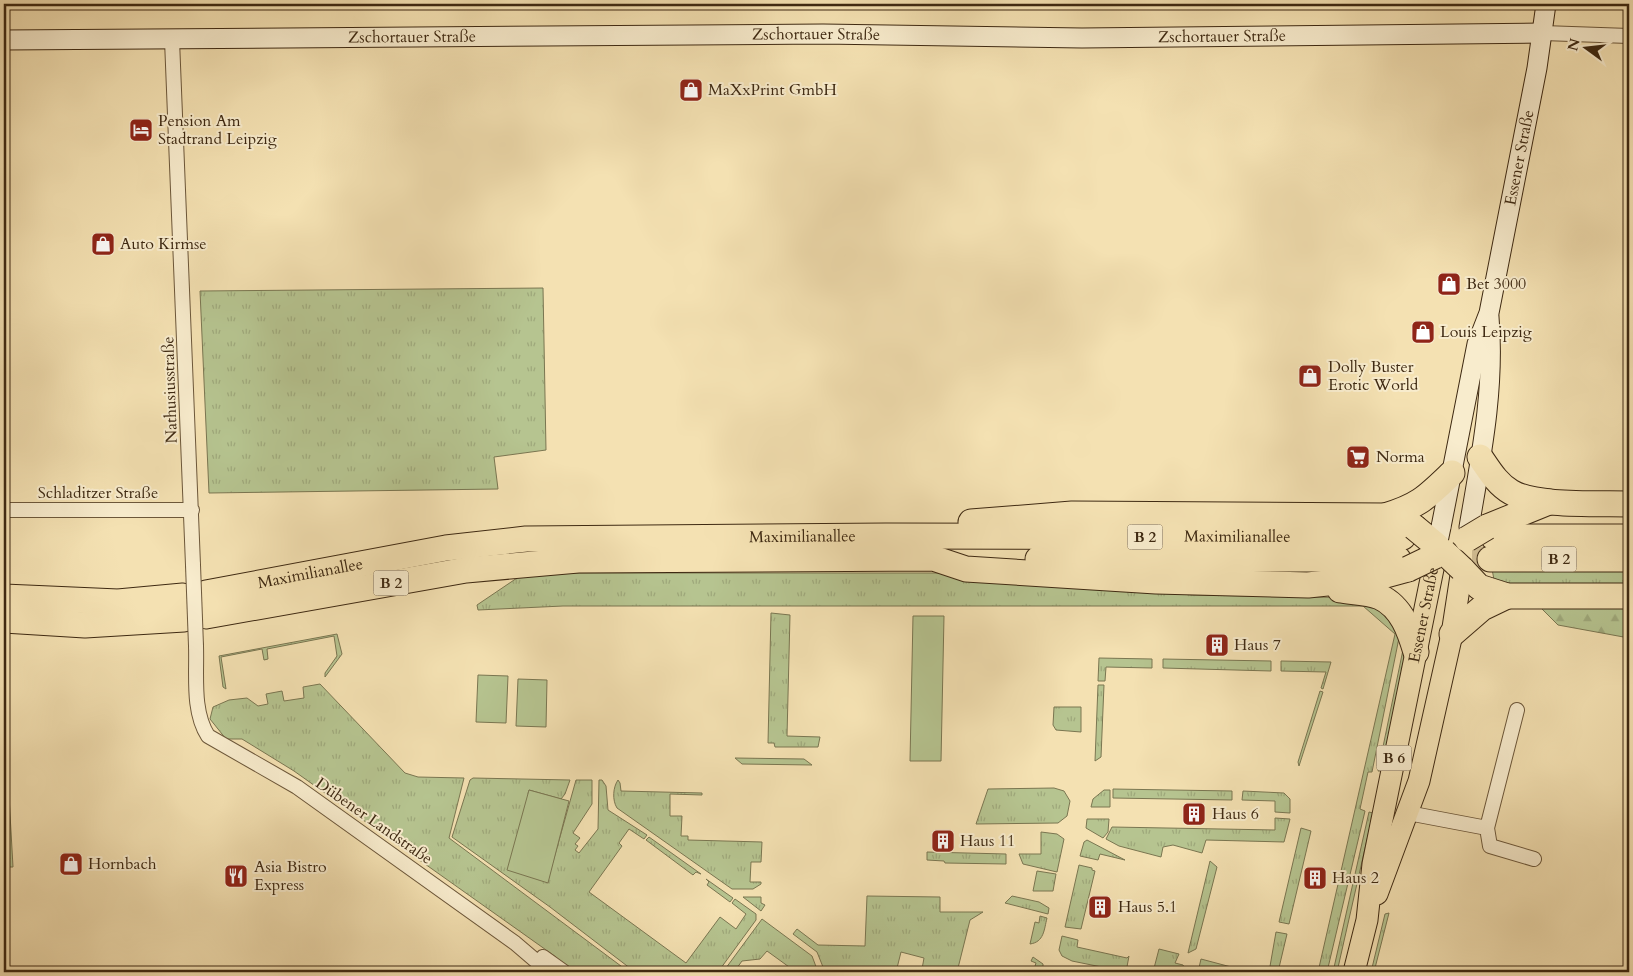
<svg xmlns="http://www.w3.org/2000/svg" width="1633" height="976" font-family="Cardo,serif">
<defs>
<pattern id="grass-tufts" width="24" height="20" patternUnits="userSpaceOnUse" patternTransform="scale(1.25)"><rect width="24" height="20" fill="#b6c490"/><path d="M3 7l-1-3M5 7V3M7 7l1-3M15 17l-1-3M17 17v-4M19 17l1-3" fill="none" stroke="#9ea87b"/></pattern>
<pattern id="forest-firs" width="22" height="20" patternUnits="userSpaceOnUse" patternTransform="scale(1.25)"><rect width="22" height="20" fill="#b6c490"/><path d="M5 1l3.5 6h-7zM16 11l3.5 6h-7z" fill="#9ea87b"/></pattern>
</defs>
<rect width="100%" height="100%" fill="#f4e1b2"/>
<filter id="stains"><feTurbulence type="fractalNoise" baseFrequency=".004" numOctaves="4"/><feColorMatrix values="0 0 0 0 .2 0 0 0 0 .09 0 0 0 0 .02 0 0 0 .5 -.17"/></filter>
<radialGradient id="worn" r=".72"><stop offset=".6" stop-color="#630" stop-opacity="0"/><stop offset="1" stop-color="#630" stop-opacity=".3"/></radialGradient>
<!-- grass -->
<path fill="url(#grass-tufts)" stroke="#7a7651" d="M 543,288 L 546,450 L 494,457 L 498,489 L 209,493 L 200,291 Z
M 1492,569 L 1629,569 L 1629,586 L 1495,585 Z
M 534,573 L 953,573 L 1192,595 L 1369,598 L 1401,628 L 1372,772 L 1368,772 L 1360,809 L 1365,811 L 1327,972 L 1318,972 L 1395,634 L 1363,606 L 563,606 L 478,610 L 477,605 L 517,578 Z
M 771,613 L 790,615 L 787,736 L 820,737 L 818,747 L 775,747 L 774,743 L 768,743 Z
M 337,634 L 342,654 L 325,677 L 325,673 L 337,656 L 334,636 L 267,649 L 268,659 L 264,660 L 262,649 L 221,657 L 226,689 L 223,687 L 219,656 Z
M 1405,640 L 1405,654 L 1382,771 L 1378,771 Z
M 1099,658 L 1152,659 L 1152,668 L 1106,667 L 1105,681 L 1098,681 Z
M 1163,659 L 1271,661 L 1271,671 L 1163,668 Z
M 1281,661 L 1331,662 L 1323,689 L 1321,688 L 1326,672 L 1281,671 Z
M 320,684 L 405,773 L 418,777 L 464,778 L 449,838 L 629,972 L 570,972 L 556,957 L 294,771 L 242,739 L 226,739 L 210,719 L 213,707 L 229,700 L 247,698 L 258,706 L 268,704 L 266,694 L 282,691 L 284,701 L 304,698 L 303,687 Z
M 1098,685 L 1104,685 L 1101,757 L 1095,761 Z
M 1320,691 L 1323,692 L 1299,766 L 1298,762 Z
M 1054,707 L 1081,707 L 1081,732 L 1056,730 L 1053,725 Z
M 735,758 L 804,759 L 812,765 L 742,764 Z
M 473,778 L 570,780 L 565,794 L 561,799 L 529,790 L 547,883 L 576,780 L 592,780 L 592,804 L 573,833 L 580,838 L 575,844 L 578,846 L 575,850 L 579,853 L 598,829 L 599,780 L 602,780 L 606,786 L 608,810 L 647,835 L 644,839 L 629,829 L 619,843 L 622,846 L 589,892 L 686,963 L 720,917 L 736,929 L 746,914 L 732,903 L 735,899 L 756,914 L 756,920 L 718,972 L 635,972 L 550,907 L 452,837 L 470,780 Z
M 618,780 L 620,783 L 621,791 L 702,793 L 702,795 L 670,794 L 670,816 L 682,816 L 681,836 L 688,836 L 688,840 L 762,842 L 761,862 L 751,862 L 750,882 L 761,882 L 761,884 L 753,889 L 732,889 L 617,808 C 612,800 613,787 618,780 Z
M 1054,788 L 1064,791 L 1070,801 L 1067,816 L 1058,823 L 976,824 L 988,789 Z
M 1113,789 L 1232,791 L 1232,800 L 1113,798 Z
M 1104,790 L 1110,790 L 1110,807 L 1091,807 L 1093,799 Z
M 1243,791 L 1284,793 L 1290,799 L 1290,813 L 1275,812 L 1275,801 L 1242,800 Z
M 1369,812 L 1373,813 L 1337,972 L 1333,972 Z
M 1275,818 L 1290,819 L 1284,842 L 1206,840 L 1202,853 L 1173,845 L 1163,847 L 1161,857 L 1119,846 L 1106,839 L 1112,827 L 1275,830 Z
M 1087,819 L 1109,819 L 1108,832 L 1103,838 L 1086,828 Z
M 1301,828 L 1311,831 L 1289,924 L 1279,922 Z
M 1041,832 L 1057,834 L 1064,839 L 1057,872 L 1023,864 L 1019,854 L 1041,854 Z
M 649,837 L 701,874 L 696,872 L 693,875 L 646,840 Z
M 1087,840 L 1125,860 L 1100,854 L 1098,860 L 1080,856 L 1084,842 Z
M 927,852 L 1006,854 L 1006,864 L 945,863 L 944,861 L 927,860 Z
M 1210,861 L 1217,867 L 1196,949 L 1188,953 Z
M 1079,865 L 1092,868 L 1092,870 L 1095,871 L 1081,929 L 1065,927 Z
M 1037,871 L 1056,874 L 1053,891 L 1033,891 Z
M 706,879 L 733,898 L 730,902 L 707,885 L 709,882 Z
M 867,896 L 940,897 L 940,912 L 983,912 L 970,920 L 957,972 L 936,972 L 922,969 L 924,958 L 901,952 L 896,972 L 825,972 L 817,952 L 793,934 L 797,929 L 818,945 L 865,946 Z
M 1012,896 L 1039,902 L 1049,908 L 1048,914 L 1005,903 Z
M 743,897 L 761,897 L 761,903 L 765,905 L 761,911 Z
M 1389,913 L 1374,972 L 1371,972 L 1385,914 Z
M 1040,916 L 1047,918 C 1044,930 1044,942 1030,944 L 1035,922 L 1039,923 Z
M 762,919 L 812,956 L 818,972 L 796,972 L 767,951 L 760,959 L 742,961 L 734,972 L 723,972 Z
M 1276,932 L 1287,934 L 1278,972 L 1269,972 Z
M 1062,936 L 1078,940 L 1077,947 L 1127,958 L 1129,956 L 1126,972 L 1072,961 L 1062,956 L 1059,950 Z
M 1159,949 L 1179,954 L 1175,963 L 1183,965 L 1187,972 L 1153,972 Z
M 1033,957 L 1043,964 L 1043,972 L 1033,972 L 1036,963 L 1031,961 Z
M 1201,959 L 1250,972 L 1198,972 Z"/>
<!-- forest -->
<path fill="url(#forest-firs)" stroke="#7a7651" d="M 1536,603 L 1629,603 L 1629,638 L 1558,625 Z
M 4,707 L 13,867 L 4,867 Z"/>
<!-- pitch -->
<path fill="#b6c490" stroke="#7a7651" d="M 913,616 L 944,616 L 941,761 L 910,761 Z
M 478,675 L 508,676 L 506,723 L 476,722 Z
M 518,679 L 547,680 L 546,727 L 516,726 Z
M 529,790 L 569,801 L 548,883 L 507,870 Z"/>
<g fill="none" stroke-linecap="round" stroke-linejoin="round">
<!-- highway-tunnel -->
<path stroke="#d0bc92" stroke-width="25" stroke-dasharray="25 12" stroke-linecap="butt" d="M 1435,559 L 1490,559"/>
<!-- street casing -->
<g stroke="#6c573a" stroke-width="16">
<path id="street" d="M 1543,33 L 1629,36
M 172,40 L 193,565
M 4,510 L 192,510
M 196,646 C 197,675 192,711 208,736 L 297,787 L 515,943 L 549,972
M 1408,813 L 1487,828 L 1517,710
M 1487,828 L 1490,846 L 1534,859
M 543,957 L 564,972"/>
</g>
<!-- secondary casing -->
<g stroke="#3e2912" stroke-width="21">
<g id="secondary">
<path id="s1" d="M 4,40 L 823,34 L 1082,38 L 1543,33"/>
<path id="s2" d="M 1441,527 L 1477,344 L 1489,313 L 1537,68 L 1546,4"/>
<path d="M 1469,527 C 1481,457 1495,388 1489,317"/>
</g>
</g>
<!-- primary casing -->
<g stroke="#3e2912" stroke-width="23">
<g id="primary">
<path d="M 1377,894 L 1419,781 L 1452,634 L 1462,569"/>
<path id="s3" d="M 1354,972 L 1367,920 L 1373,864 L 1433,569"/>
</g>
</g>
<!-- highway casing -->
<g stroke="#3e2912" stroke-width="27">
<g id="highway">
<path d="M 1480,457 C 1489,470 1497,484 1511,492 C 1535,507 1600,503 1629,504"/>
<path d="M 1385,516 C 1419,506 1427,497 1452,473"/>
<path d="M 971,522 L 1072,514 L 1385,516 L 1403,520 L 1414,527"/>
<path d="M 1487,527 L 1549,502"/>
<path d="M 1493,537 L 1629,537"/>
<path d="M 1038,559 L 1398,559"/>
<path d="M 1490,559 L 1629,559"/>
<path d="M 1462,569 L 1479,587 L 1507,596 L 1629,596"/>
<path d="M 1340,590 C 1352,592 1369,592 1380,597 C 1402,607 1410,632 1416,652"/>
<path id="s4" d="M 206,593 L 446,548 L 526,539 L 886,536 L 1403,537"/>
<path d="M 4,597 L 118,602 L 183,596"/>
<path d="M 206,616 L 466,570 L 578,560 L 933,558 L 966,569 L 1156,581 L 1308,585 L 1375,578 L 1408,569"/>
<path d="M 4,620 L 85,625 L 184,619"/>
<path d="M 1452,634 L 1482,608 L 1507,596"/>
</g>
</g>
<!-- street -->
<use href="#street" stroke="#f8eccd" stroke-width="14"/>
<!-- secondary -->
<use href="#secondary" stroke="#f8eccd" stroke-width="19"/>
<!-- primary -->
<use href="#primary" stroke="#f4e1b2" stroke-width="21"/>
<!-- highway -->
<use href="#highway" stroke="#f4e1b2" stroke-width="25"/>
<!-- street-bridge casing -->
<g stroke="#6c573a" stroke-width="16" stroke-linecap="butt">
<path id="street-bridge" d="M 193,565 L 196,646"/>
</g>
<!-- secondary-bridge casing -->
<g stroke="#3e2912" stroke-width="21" stroke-linecap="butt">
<path id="secondary-bridge" d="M 1437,546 L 1441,527"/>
</g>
<!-- highway-bridge casing -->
<g stroke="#3e2912" stroke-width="27" stroke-linecap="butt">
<path id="highway-bridge" d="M 1414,527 L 1437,546
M 1467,539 L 1487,527
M 1444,552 L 1462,569
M 1408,569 L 1435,556"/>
</g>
<!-- street-bridge -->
<use href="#street-bridge" stroke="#f8eccd" stroke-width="14"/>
<!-- secondary-bridge -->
<use href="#secondary-bridge" stroke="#f8eccd" stroke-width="19"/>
<!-- highway-bridge -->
<use href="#highway-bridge" stroke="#f4e1b2" stroke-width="25"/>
</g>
<!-- icons -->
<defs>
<g id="shop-square" transform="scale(1.25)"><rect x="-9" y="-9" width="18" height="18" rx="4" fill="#8f2418" stroke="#f8eccd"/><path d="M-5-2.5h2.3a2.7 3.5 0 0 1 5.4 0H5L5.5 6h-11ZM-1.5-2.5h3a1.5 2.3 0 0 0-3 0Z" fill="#fff"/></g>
<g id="hotel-square" transform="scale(1.25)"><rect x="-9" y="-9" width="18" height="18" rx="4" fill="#8f2418" stroke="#f8eccd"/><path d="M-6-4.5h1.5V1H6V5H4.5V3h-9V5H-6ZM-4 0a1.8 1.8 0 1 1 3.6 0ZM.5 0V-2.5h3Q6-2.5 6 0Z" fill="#fff"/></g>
<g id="supermarket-square" transform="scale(1.25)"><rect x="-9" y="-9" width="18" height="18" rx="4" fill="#8f2418" stroke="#f8eccd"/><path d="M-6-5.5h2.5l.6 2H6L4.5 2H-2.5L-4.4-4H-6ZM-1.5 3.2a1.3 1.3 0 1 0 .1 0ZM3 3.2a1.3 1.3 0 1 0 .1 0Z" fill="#fff"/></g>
<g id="building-square" transform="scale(1.25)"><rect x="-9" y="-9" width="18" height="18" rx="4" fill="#8f2418" stroke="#f8eccd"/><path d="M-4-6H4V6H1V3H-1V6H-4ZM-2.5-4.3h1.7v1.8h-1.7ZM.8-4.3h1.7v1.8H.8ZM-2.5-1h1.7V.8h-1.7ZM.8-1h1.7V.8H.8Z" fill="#fff"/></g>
<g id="restaurant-square" transform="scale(1.25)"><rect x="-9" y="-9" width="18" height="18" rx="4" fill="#8f2418" stroke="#f8eccd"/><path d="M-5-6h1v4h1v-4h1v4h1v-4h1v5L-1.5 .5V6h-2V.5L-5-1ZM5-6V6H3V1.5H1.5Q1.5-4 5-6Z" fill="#fff"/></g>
</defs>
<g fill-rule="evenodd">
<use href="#shop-square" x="691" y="90"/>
<use href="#hotel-square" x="141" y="130"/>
<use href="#shop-square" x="103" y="244"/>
<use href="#shop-square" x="1449" y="284"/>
<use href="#shop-square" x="1423" y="332"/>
<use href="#shop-square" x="1310" y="376"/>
<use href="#supermarket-square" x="1358" y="457"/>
<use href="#building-square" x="1217" y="645"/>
<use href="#building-square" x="1194" y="814"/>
<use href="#building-square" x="943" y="841"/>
<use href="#shop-square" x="71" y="864"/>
<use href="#restaurant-square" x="236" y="876"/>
<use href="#building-square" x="1315" y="878"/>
<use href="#building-square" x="1100" y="907"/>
</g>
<g text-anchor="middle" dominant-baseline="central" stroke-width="4" stroke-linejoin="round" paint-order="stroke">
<!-- shield labels -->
<g fill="#f8eccd" stroke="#76644a" stroke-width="1">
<rect x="1127.5" y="524.5" width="35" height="25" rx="4"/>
<rect x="1541.5" y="546.5" width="35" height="25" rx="4"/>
<rect x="373.5" y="570.5" width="35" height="25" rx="4"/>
<rect x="1376.5" y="745.5" width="35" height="25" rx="4"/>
</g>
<g font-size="15" font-weight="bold" fill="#3e2912">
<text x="1145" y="537">B 2</text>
<text x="1559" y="559">B 2</text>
<text x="391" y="583">B 2</text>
<text x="1394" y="758">B 6</text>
</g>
<!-- street labels -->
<g font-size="16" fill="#3e2912" stroke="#f8eccd">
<text stroke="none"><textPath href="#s1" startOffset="812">Zschortauer Straße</textPath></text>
<text stroke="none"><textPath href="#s1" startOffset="1218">Zschortauer Straße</textPath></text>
<text stroke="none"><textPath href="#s1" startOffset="408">Zschortauer Straße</textPath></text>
<text stroke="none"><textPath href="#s2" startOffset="378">Essener Straße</textPath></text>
<text transform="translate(170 390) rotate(-92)">Nathusiusstraße</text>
<text x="98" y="493">Schladitzer Straße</text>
<text stroke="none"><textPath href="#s4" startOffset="601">Maximilianallee</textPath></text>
<text stroke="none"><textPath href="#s4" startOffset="1036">Maximilianallee</textPath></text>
<text stroke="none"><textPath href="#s4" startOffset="106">Maximilianallee</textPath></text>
<text stroke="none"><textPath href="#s3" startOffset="364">Essener Straße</textPath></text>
<text transform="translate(374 821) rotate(35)">Dübener Landstraße</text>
</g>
<!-- poi labels -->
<g font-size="16" fill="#3e2912" stroke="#f8eccd" text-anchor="start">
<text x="708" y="90">MaXxPrint GmbH</text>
<text x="158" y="121">Pension Am<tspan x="158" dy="18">Stadtrand Leipzig</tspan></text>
<text x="120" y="244">Auto Kirmse</text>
<text x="1466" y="284">Bet 3000</text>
<text x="1440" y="332">Louis Leipzig</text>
<text x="1328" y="367">Dolly Buster<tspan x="1328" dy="18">Erotic World</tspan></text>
<text x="1376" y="457">Norma</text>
<text x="1234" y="645">Haus 7</text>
<text x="1212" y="814">Haus 6</text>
<text x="960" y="841">Haus 11</text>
<text x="88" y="864">Hornbach</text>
<text x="254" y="867">Asia Bistro<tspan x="254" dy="18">Express</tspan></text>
<text x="1332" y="878">Haus 2</text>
<text x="1118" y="907">Haus 5.1</text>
</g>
</g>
<!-- margin -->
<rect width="1633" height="976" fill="none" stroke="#f4e1b2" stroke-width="20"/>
<rect x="5" y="5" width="1623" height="966" fill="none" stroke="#3e2912" stroke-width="2.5"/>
<rect x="10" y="10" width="1613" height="956" fill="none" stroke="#3e2912"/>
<!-- north arrow -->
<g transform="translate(1586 48) rotate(285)" stroke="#f8eccd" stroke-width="4" paint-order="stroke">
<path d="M0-4L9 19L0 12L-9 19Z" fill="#3e2912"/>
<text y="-8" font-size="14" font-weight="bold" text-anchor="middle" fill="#3e2912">N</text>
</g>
<rect width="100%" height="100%" filter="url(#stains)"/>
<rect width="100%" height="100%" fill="url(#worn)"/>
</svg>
